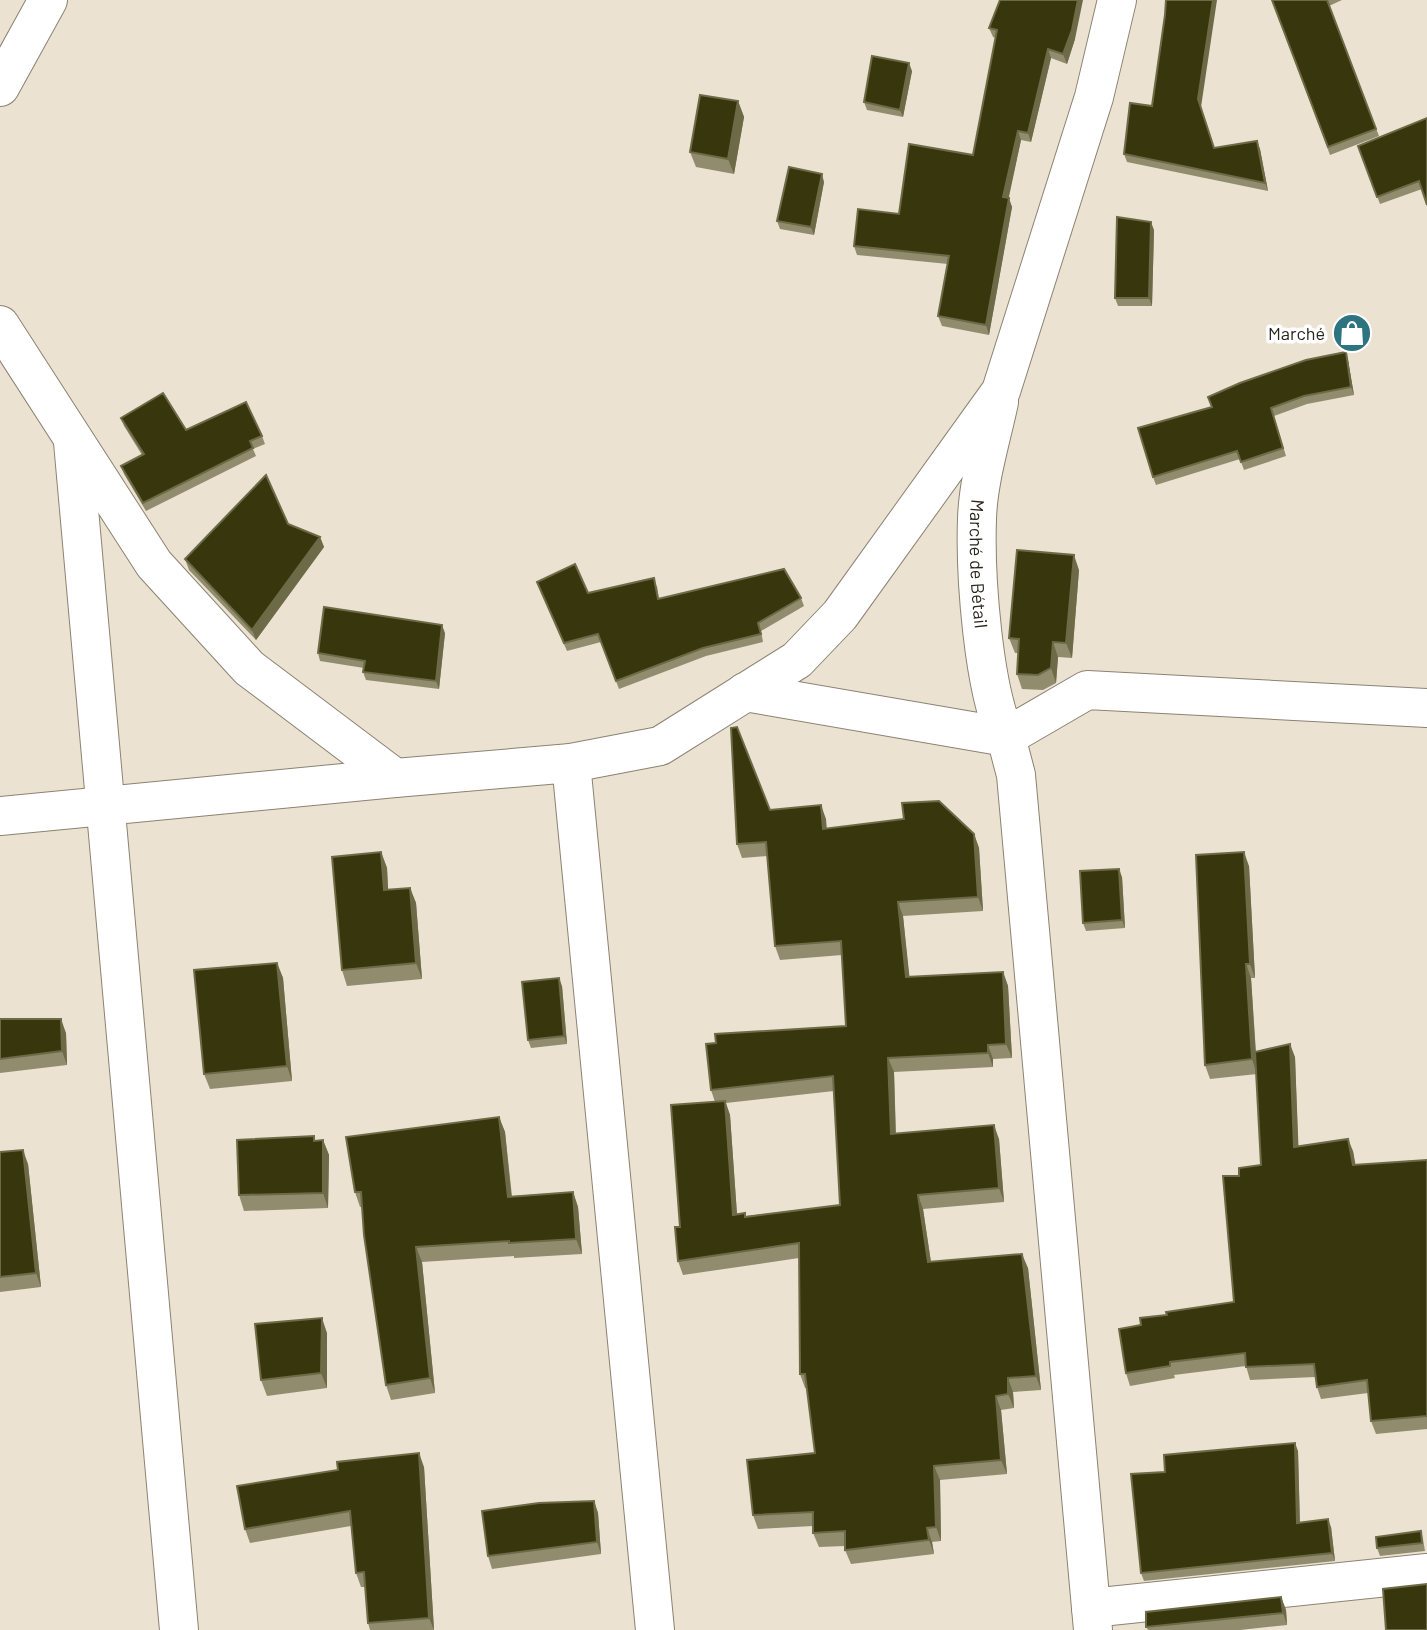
<svg xmlns="http://www.w3.org/2000/svg" width="1427" height="1630" font-family="Barlow,sans-serif">
<rect width="100%" height="100%" fill="#ece2d2"/>
<g fill="none" stroke-linecap="round" stroke-linejoin="round">
<!-- minor casing -->
<g stroke="#8b8273" stroke-width="40">
<g id="minor">
<path d="M 0,87 L 48,0"/>
<path d="M 0,325 L 154,564 L 249,668 L 395,778 L 571,763 L 660,746 L 797,660 L 840,615 L 1001,391 L 1094,97 L 1117,0"/>
<path id="s1" d="M 999,402 C 991,440 978,481 977,519 C 975,575 983,688 1006,737 L 1087,690 L 1427,708"/>
<path d="M 73,442 L 179,1630"/>
<path d="M 745,692 L 1006,737 L 1016,775 L 1093,1630"/>
<path d="M 571,763 L 655,1630"/>
<path d="M 0,816 L 395,778"/>
<path d="M 1091,1608 L 1427,1573"/>
</g>
</g>
<!-- minor -->
<use href="#minor" stroke="#fff" stroke-width="38"/>
</g>
<!-- wall -->
<path fill="#928c6f" fill-rule="evenodd" d="M 1272,0 L 1342,0 L 1329,6 L 1379,136 L 1330,155 Z
M 989,28 L 1075,39 L 1067,64 L 1051,58 L 1031,142 L 1021,140 L 1008,198 L 1012,207 L 989,335 L 942,326 L 938,316 L 948,264 L 857,255 L 854,246 L 899,214 L 973,155 L 996,38 L 993,37 Z
M 912,71 L 903,117 L 867,110 L 864,102 Z
M 738,101 L 744,117 L 734,174 L 696,167 L 690,152 Z
M 1152,106 L 1201,107 L 1214,148 L 1260,149 L 1268,191 L 1127,162 L 1124,154 Z
M 1427,118 L 1422,189 L 1380,204 L 1358,146 Z
M 824,182 L 814,235 L 780,229 L 777,221 Z
M 1154,230 L 1152,306 L 1118,306 L 1115,298 Z
M 1346,352 L 1348,360 L 1354,395 L 1307,404 L 1274,416 L 1286,456 L 1244,470 L 1240,459 L 1156,485 L 1153,477 L 1212,407 Z
M 121,418 L 186,430 L 262,436 L 265,444 L 253,449 L 256,456 L 146,511 L 124,474 L 121,466 L 142,455 L 124,426 Z
M 288,524 L 320,537 L 324,547 L 256,640 L 189,570 L 185,559 Z
M 1079,570 L 1072,658 L 1058,657 L 1056,683 L 1043,690 L 1022,689 L 1017,674 L 1018,653 L 1015,653 L 1009,638 Z
M 537,582 L 588,593 L 657,586 L 659,599 L 801,598 L 804,606 L 761,631 L 763,642 L 706,656 L 619,689 L 601,642 L 567,651 Z
M 445,633 L 439,689 L 366,680 L 363,672 L 364,668 L 320,661 L 318,653 Z
M 770,810 L 826,819 L 826,828 L 974,834 L 979,848 L 983,911 L 903,916 L 909,977 L 1003,972 L 1008,986 L 1012,1058 L 993,1059 L 993,1067 L 894,1072 L 896,1133 L 999,1139 L 1004,1202 L 923,1209 L 931,1262 L 1028,1268 L 1041,1390 L 1013,1392 L 1014,1408 L 1001,1410 L 1007,1474 L 940,1480 L 941,1541 L 932,1542 L 934,1554 L 851,1564 L 845,1550 L 845,1546 L 819,1547 L 813,1533 L 813,1526 L 758,1529 L 753,1515 L 815,1453 L 807,1388 L 805,1388 L 800,1374 L 799,1258 L 683,1275 L 678,1261 L 680,1227 L 715,1102 L 711,1090 L 846,1026 L 842,955 L 780,960 L 775,946 L 767,856 L 742,858 L 737,844 ZM 834,1091 L 840,1205 L 746,1216 L 737,1214 L 730,1115 L 726,1103 Z
M 381,852 L 387,868 L 388,890 L 410,888 L 416,903 L 422,979 L 347,986 L 342,970 Z
M 1249,866 L 1255,978 L 1251,978 L 1256,1052 L 1295,1057 L 1298,1146 L 1353,1151 L 1355,1165 L 1427,1160 L 1427,1429 L 1376,1434 L 1371,1421 L 1368,1393 L 1321,1399 L 1317,1387 L 1315,1377 L 1250,1380 L 1246,1366 L 1174,1375 L 1175,1378 L 1130,1386 L 1126,1373 L 1141,1325 L 1167,1315 L 1234,1302 L 1239,1176 L 1261,1165 L 1257,1074 L 1210,1079 L 1205,1065 Z
M 1122,877 L 1125,928 L 1086,931 L 1083,923 Z
M 277,963 L 283,978 L 292,1081 L 210,1089 L 204,1074 Z
M 562,986 L 567,1044 L 531,1048 L 528,1040 Z
M 0,1019 L 66,1033 L 67,1065 L 0,1073 Z
M 499,1117 L 505,1132 L 512,1196 L 573,1192 L 578,1207 L 582,1254 L 514,1258 L 514,1256 L 422,1262 L 435,1393 L 391,1400 L 386,1385 L 362,1207 L 360,1207 L 355,1192 Z
M 323,1140 L 329,1155 L 328,1208 L 244,1211 L 239,1195 L 315,1141 Z
M 0,1152 L 28,1164 L 41,1287 L 0,1292 Z
M 327,1333 L 327,1388 L 267,1396 L 261,1380 Z
M 1298,1451 L 1300,1522 L 1331,1527 L 1335,1561 L 1144,1581 L 1141,1573 L 1165,1472 Z
M 424,1467 L 434,1630 L 370,1630 L 368,1623 L 365,1587 L 361,1587 L 356,1573 L 351,1526 L 250,1543 L 245,1529 Z
M 594,1501 L 598,1513 L 601,1554 L 492,1569 L 488,1556 Z
M 1421,1531 L 1423,1539 L 1425,1551 L 1380,1556 L 1377,1548 Z
M 1281,1597 L 1286,1610 L 1287,1625 L 1240,1630 L 1148,1630 L 1146,1627 Z"/>
<!-- shaded-wall -->
<path fill="#6d6a47" d="M 1078,0 L 1083,0 L 1075,39 L 1067,64 L 1063,54 Z
M 1213,0 L 1217,0 L 1201,107 L 1198,99 Z
M 1048,49 L 1051,58 L 1031,142 L 1028,133 Z
M 909,63 L 912,71 L 903,117 L 900,110 Z
M 738,101 L 744,117 L 734,174 L 728,159 Z
M 1018,131 L 1021,140 L 1007,206 L 1003,197 Z
M 1257,141 L 1260,149 L 1268,191 L 1265,183 Z
M 822,174 L 824,182 L 814,235 L 811,227 Z
M 1009,198 L 1012,207 L 989,335 L 986,325 Z
M 1151,222 L 1154,230 L 1152,306 L 1149,298 Z
M 1346,352 L 1348,360 L 1354,395 L 1351,387 Z
M 320,537 L 324,547 L 256,640 L 252,630 Z
M 1074,555 L 1079,570 L 1072,658 L 1066,643 Z
M 442,625 L 445,633 L 439,689 L 436,681 Z
M 1053,642 L 1058,657 L 1056,683 L 1051,668 Z
M 821,805 L 826,819 L 828,843 L 823,829 Z
M 974,834 L 979,848 L 983,911 L 978,897 Z
M 381,852 L 387,868 L 389,906 L 384,890 Z
M 1244,852 L 1249,866 L 1255,978 L 1250,964 Z
M 1119,869 L 1122,877 L 1125,928 L 1122,920 Z
M 410,888 L 416,903 L 422,979 L 416,963 Z
M 898,902 L 903,916 L 911,991 L 906,977 Z
M 277,963 L 283,978 L 292,1081 L 287,1066 Z
M 1246,964 L 1251,978 L 1257,1074 L 1252,1059 Z
M 1003,972 L 1008,986 L 1012,1058 L 1006,1044 Z
M 559,978 L 562,986 L 567,1044 L 564,1036 Z
M 61,1019 L 66,1033 L 67,1065 L 62,1051 Z
M 1290,1044 L 1295,1057 L 1299,1160 L 1294,1147 Z
M 988,1045 L 993,1059 L 993,1067 L 988,1053 Z
M 888,1058 L 894,1072 L 896,1148 L 891,1134 Z
M 725,1101 L 730,1115 L 738,1229 L 733,1215 Z
M 499,1117 L 505,1132 L 513,1212 L 508,1197 Z
M 994,1125 L 999,1139 L 1004,1202 L 999,1188 Z
M 1348,1139 L 1353,1151 L 1358,1178 L 1353,1165 Z
M 323,1140 L 329,1155 L 328,1208 L 323,1193 Z
M 23,1150 L 28,1164 L 41,1287 L 36,1273 Z
M 573,1192 L 578,1207 L 582,1254 L 576,1239 Z
M 918,1195 L 923,1209 L 933,1276 L 928,1262 Z
M 416,1247 L 422,1262 L 435,1393 L 430,1378 Z
M 1022,1254 L 1028,1268 L 1041,1390 L 1036,1376 Z
M 322,1318 L 327,1333 L 327,1388 L 321,1373 Z
M 1008,1378 L 1013,1392 L 1014,1408 L 1008,1394 Z
M 996,1396 L 1001,1410 L 1007,1474 L 1001,1460 Z
M 1295,1443 L 1298,1451 L 1300,1531 L 1297,1523 Z
M 419,1453 L 424,1467 L 434,1630 L 429,1618 Z
M 934,1466 L 940,1480 L 941,1541 L 936,1527 Z
M 594,1501 L 598,1513 L 601,1554 L 597,1542 Z
M 1328,1519 L 1331,1527 L 1335,1561 L 1332,1553 Z
M 927,1528 L 932,1542 L 934,1554 L 929,1540 Z
M 1281,1597 L 1286,1610 L 1287,1625 L 1283,1613 Z"/>
<!-- building -->
<path fill="#37360c" stroke="#6d6a47" stroke-width="2" d="M 1000,0 L 1078,0 L 1072,30 L 1063,54 L 1048,49 L 1028,133 L 1018,131 L 1003,197 L 1009,198 L 986,325 L 938,316 L 949,256 L 854,246 L 858,209 L 899,214 L 909,144 L 973,155 L 997,30 L 989,28 Z
M 1166,0 L 1213,0 L 1198,99 L 1214,148 L 1257,141 L 1265,183 L 1124,154 L 1130,103 L 1152,106 L 1165,15 Z
M 1272,0 L 1327,0 L 1376,129 L 1328,147 Z
M 872,56 L 909,63 L 900,110 L 864,102 Z
M 700,95 L 738,101 L 728,159 L 690,152 Z
M 1427,118 L 1427,205 L 1419,181 L 1377,197 L 1358,146 Z
M 789,167 L 822,174 L 811,227 L 777,221 Z
M 1117,217 L 1151,222 L 1149,298 L 1115,298 Z
M 1346,352 L 1351,387 L 1304,396 L 1271,408 L 1283,448 L 1241,462 L 1237,451 L 1153,477 L 1138,428 L 1212,407 L 1208,397 L 1240,383 L 1306,360 Z
M 163,393 L 186,430 L 246,402 L 262,436 L 250,441 L 253,448 L 143,503 L 121,466 L 144,454 L 121,418 Z
M 266,475 L 288,524 L 320,537 L 252,630 L 185,559 Z
M 1017,550 L 1074,555 L 1066,643 L 1053,642 L 1051,668 L 1038,675 L 1017,674 L 1019,639 L 1009,638 Z
M 575,564 L 588,593 L 654,578 L 658,599 L 784,569 L 801,598 L 758,623 L 761,634 L 703,648 L 616,681 L 598,634 L 564,643 L 537,582 Z
M 324,607 L 442,625 L 436,681 L 363,672 L 365,661 L 318,653 Z
M 737,727 L 770,810 L 821,805 L 823,829 L 904,819 L 902,803 L 939,801 L 974,834 L 978,897 L 898,902 L 906,977 L 1003,972 L 1006,1044 L 988,1045 L 988,1053 L 888,1058 L 891,1134 L 994,1125 L 999,1188 L 918,1195 L 928,1262 L 1022,1254 L 1036,1376 L 1008,1378 L 1008,1394 L 996,1396 L 1001,1460 L 934,1466 L 936,1527 L 927,1528 L 929,1540 L 845,1550 L 845,1531 L 813,1533 L 813,1512 L 753,1515 L 747,1460 L 815,1453 L 805,1374 L 800,1374 L 799,1243 L 678,1261 L 675,1227 L 680,1227 L 671,1105 L 725,1101 L 733,1215 L 745,1213 L 745,1217 L 840,1205 L 833,1076 L 711,1090 L 706,1044 L 716,1043 L 715,1034 L 846,1026 L 841,941 L 775,946 L 766,842 L 737,844 L 731,728 Z
M 381,852 L 384,890 L 410,888 L 416,963 L 342,970 L 332,857 Z
M 1244,852 L 1250,964 L 1246,964 L 1252,1059 L 1205,1065 L 1196,855 Z
M 1119,869 L 1122,920 L 1083,923 L 1080,871 Z
M 277,963 L 287,1066 L 204,1074 L 194,970 Z
M 559,978 L 564,1036 L 528,1040 L 522,982 Z
M 0,1019 L 61,1019 L 62,1051 L 0,1059 Z
M 1290,1044 L 1294,1147 L 1348,1139 L 1353,1165 L 1427,1160 L 1427,1416 L 1371,1421 L 1367,1380 L 1317,1387 L 1314,1364 L 1246,1367 L 1245,1353 L 1170,1362 L 1170,1366 L 1126,1373 L 1119,1329 L 1141,1325 L 1140,1318 L 1167,1315 L 1166,1312 L 1234,1302 L 1223,1176 L 1239,1176 L 1239,1168 L 1261,1165 L 1255,1052 Z
M 499,1117 L 508,1197 L 573,1192 L 576,1239 L 509,1243 L 509,1241 L 416,1247 L 430,1378 L 386,1385 L 364,1235 L 361,1192 L 355,1192 L 346,1137 Z
M 314,1136 L 314,1141 L 323,1140 L 323,1193 L 239,1195 L 237,1140 Z
M 23,1150 L 36,1273 L 0,1277 L 0,1152 Z
M 322,1318 L 321,1373 L 261,1380 L 255,1324 Z
M 1295,1443 L 1297,1523 L 1328,1519 L 1332,1553 L 1141,1573 L 1131,1474 L 1165,1472 L 1164,1455 Z
M 419,1453 L 429,1618 L 368,1623 L 364,1572 L 356,1573 L 350,1511 L 245,1529 L 237,1486 L 338,1470 L 337,1462 Z
M 594,1501 L 597,1542 L 488,1556 L 482,1511 L 539,1503 Z
M 1421,1531 L 1422,1543 L 1377,1548 L 1376,1537 Z
M 1427,1584 L 1427,1630 L 1386,1630 L 1383,1589 Z
M 1281,1597 L 1283,1613 L 1146,1627 L 1146,1612 Z"/>
<!-- icons -->
<defs>
<g id="shop-disc" transform="scale(2.0125)"><circle r="9.5" fill="#2e7480" stroke="#fff"/><path d="M-5-2.5h2.3a2.7 3.5 0 0 1 5.4 0H5L5.5 6h-11ZM-1.5-2.5h3a1.5 2.3 0 0 0-3 0Z" fill="#fff"/></g>
</defs>
<g fill-rule="evenodd">
<use href="#shop-disc" x="1352" y="333"/>
</g>
<g text-anchor="middle" dominant-baseline="central" stroke-width="7" stroke-linejoin="round" paint-order="stroke">
<!-- poi labels -->
<g font-size="18" fill="#28251e" stroke="#fff" text-anchor="end">
<text x="1325" y="333">Marché</text>
</g>
<!-- street labels -->
<g font-size="18" fill="#28251e" stroke="#fff">
<text stroke="none"><textPath href="#s1" startOffset="164">Marché de Bétail</textPath></text>
</g>
</g>
</svg>
